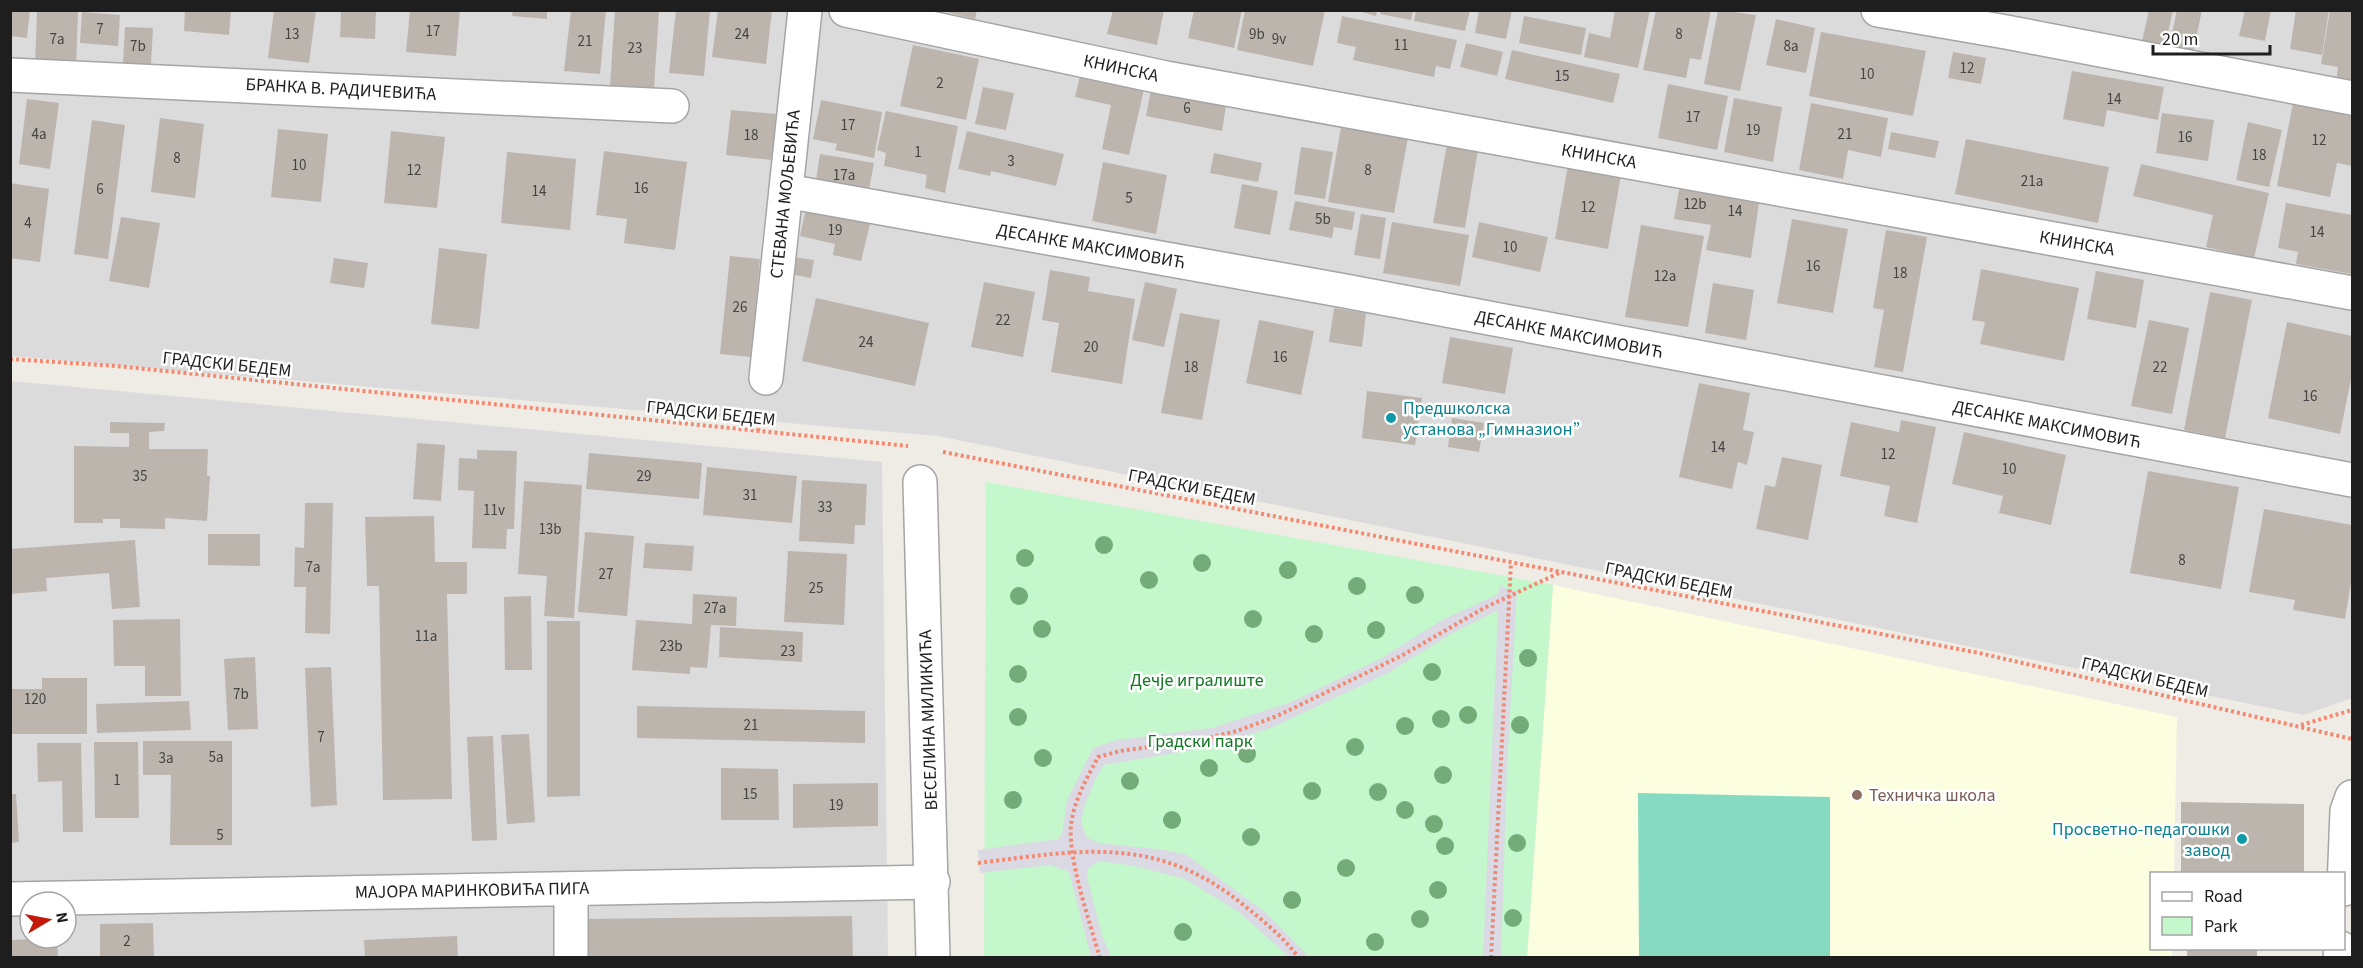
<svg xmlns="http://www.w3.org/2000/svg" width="2363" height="968" font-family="'Source Sans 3',sans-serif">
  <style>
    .residential { fill: #dcdbdb; fill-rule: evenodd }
    .education { fill: #fbfedf }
    .park { fill: #c4f7cc }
    .pitch { fill: #86dac1 }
    .plaza { fill: #dad9e4 }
    .building { fill: #bbb5ae }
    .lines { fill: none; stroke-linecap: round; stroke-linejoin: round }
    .minor-casing { stroke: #a5a5a5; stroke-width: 36 }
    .path { stroke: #f38971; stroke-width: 4; stroke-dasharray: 3 3; stroke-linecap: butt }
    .minor { stroke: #fff; stroke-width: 33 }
    .tree { fill: #74ac79 }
    .culture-dot { fill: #0f9aa8; stroke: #fff; stroke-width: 2 }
    .education-dot { fill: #8d6e63; stroke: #fff; stroke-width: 2 }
    .labels { text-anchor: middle; stroke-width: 5; stroke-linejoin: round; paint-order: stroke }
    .number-label { font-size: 15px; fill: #454442 }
    .street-label { font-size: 18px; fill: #1e1e1e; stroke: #fff }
    .culture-label { font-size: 18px; fill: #0d838f; stroke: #fff; text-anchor: start }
    .park-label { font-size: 18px; fill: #107821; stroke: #fff }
    .education-label { font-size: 18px; fill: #785e54; stroke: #fff; text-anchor: start }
  </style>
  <rect width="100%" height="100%" fill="#efece5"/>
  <g class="residential">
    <path d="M10,11H2352V698L2304,715L938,436L11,356Z"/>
    <path d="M10,381L882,462L888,957H11ZM30,902H66V938H30Z"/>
  </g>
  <path class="education" d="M1553,585L2177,717L2174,873L2152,874V948L2172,949V957L1527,958Z"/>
  <path class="park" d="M986,482L1553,585L1527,957L984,958Z"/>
  <path class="pitch" d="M1638,793L1830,797V957H1639Z"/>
  <path class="plaza" d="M1500,586L1517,592L1507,768L1501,957H1483L1498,610L1451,634L1388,673L1271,728L1204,748L1104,765L1095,780L1085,804L1081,821L1086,837L1099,843L1165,850L1187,855L1265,912L1309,957H1289L1239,912L1185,879L1135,866L1099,861L1088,869L1087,877L1102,935L1111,957H1091L1069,872L1050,865L980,873L978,850L1058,839L1062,833L1067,800L1093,748L1117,740L1212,728L1291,702L1380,659L1442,620L1498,594Z"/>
  <g class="building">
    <path d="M10,10H30L27,38L10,36Z"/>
    <path d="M185,10H231L229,35L184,31Z"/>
    <path d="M274,10H316L309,63L268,58Z"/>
    <path d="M341,10H376L375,39L340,37Z"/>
    <path d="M410,10H460L456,56L406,52Z"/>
    <path d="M513,10H547V19L512,16Z"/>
    <path d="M571,10H606L600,74L564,71Z"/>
    <path d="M615,10H659L654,89L610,86Z"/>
    <path d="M676,10H710L704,76L669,73Z"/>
    <path d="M718,10H772L766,64L712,57Z"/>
    <path d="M938,10H977L975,19Z"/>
    <path d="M1113,10H1164L1157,45L1107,34Z"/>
    <path d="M1194,10H1242L1234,48L1188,38Z"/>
    <path d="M1245,10H1325L1313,66L1237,50Z"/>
    <path d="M1355,10H1377L1376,16Z"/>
    <path d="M1381,10H1413L1411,20L1380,14Z"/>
    <path d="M1416,10H1470L1465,31L1414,21Z"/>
    <path d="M1479,10H1512L1506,39L1475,33Z"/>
    <path d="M1615,10H1650L1638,68L1584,57L1589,33L1610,38Z"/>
    <path d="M1656,10H1711L1701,60L1690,58L1686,78L1643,70Z"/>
    <path d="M1718,10L1756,15L1740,91L1704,84Z"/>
    <path d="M2149,10H2173L2164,51L2141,46Z"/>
    <path d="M2177,10H2202L2192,57L2168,52Z"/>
    <path d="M2245,10H2271L2265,41L2239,36Z"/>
    <path d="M2296,10H2329L2322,55L2290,49Z"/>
    <path d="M2330,10H2352V85L2336,82L2338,67L2321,64Z"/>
    <path d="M37,11L78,12L76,68L35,67Z"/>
    <path d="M82,12L120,15L118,46L80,43Z"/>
    <path d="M1342,16L1457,40L1450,69L1436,66L1434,77L1353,60L1356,47L1337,43Z"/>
    <path d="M1524,16L1586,28L1581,55L1519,43Z"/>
    <path d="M1776,19L1815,28L1806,73L1766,65Z"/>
    <path d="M125,27L153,28L151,65L123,64Z"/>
    <path d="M1821,32L1926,51L1913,116L1809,96Z"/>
    <path d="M1466,43L1503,52L1497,76L1460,67Z"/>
    <path d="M913,45L979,59L966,120L900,106Z"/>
    <path d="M1512,50L1620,74L1613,103L1505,79Z"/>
    <path d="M1953,52L1986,58L1981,84L1948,78Z"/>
    <path d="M1081,71L1145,85L1129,155L1102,149L1111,105L1075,97Z"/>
    <path d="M2072,71L2164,87L2158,120L2107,110L2104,127L2063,119Z"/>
    <path d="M1668,84L1728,96L1717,150L1658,138Z"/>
    <path d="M1152,85L1227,100L1222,131L1146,116Z"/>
    <path d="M983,87L1014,93L1006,130L975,124Z"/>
    <path d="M1734,98L1782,107L1773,162L1724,152Z"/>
    <path d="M27,99L59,103L50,169L19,164Z"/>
    <path d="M821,100L882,112L874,158L835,150L837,144L813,139Z"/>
    <path d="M1811,103L1888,118L1881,157L1848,150L1843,179L1799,170Z"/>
    <path d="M2293,103L2352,116V166L2337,163L2330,197L2277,186Z"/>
    <path d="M731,110L776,114L772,160L726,155Z"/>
    <path d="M886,111L958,126L945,193L925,188L927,175L884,166L886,153L877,150Z"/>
    <path d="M2162,113L2214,120L2208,161L2156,153Z"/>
    <path d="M160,118L204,124L195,198L151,192Z"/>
    <path d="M92,120L125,125L108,259L74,254Z"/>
    <path d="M2248,122L2282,130L2269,187L2236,180Z"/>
    <path d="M1341,127L1408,138L1394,213L1328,202Z"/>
    <path d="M278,129L328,134L321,202L271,197Z"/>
    <path d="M391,131L445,137L437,208L384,203Z"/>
    <path d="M967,131L1064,154L1056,186L991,171L990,176L958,169Z"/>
    <path d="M1891,132L1939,141L1935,158L1888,149Z"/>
    <path d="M1966,139L2109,167L2098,223L1955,194Z"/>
    <path d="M1447,144L1478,150L1465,228L1433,223Z"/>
    <path d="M1301,147L1333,152L1325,199L1294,194Z"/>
    <path d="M604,151L687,162L675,250L624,243L627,219L596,215Z"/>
    <path d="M507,152L576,159L570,230L501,223Z"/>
    <path d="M1214,153L1262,163L1258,182L1210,173Z"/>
    <path d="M820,154L874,163L868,195L815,186Z"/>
    <path d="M1103,162L1167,175L1156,234L1092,221Z"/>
    <path d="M2141,164L2269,193L2254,258L2206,247L2213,215L2133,196Z"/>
    <path d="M1568,165L1621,175L1608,249L1555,239Z"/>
    <path d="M10,183L49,189L40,262L10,258Z"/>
    <path d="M1242,184L1278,191L1270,235L1234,228Z"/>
    <path d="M1680,184L1760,196L1751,258L1706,250L1711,225L1674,219Z"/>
    <path d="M1295,201L1355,212L1352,230L1334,227L1332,238L1289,230Z"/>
    <path d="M2286,203L2352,215V274L2296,264L2298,252L2278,248Z"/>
    <path d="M806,208L870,224L861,261L833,255L835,244L800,236Z"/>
    <path d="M1361,214L1386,218L1380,259L1354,255Z"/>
    <path d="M121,217L160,223L149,288L109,281Z"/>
    <path d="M1792,219L1848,229L1833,313L1777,303Z"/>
    <path d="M1392,222L1469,235L1460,286L1383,273Z"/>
    <path d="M1479,222L1548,237L1540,272L1472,257Z"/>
    <path d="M1641,225L1704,236L1688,327L1625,317Z"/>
    <path d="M1886,230L1927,237L1903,372L1874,367L1884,310L1873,308Z"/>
    <path d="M439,248L487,254L479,329L431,324Z"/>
    <path d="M730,256L760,259L751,357L720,354Z"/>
    <path d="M793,257L814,260L811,278L790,274Z"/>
    <path d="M334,258L368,263L364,288L330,283Z"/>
    <path d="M1981,269L2079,288L2064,361L1980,344L1985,322L1972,320Z"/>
    <path d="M1050,270L1090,277L1088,291L1135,299L1122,384L1051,372L1059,323L1042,320Z"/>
    <path d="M2096,271L2144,280L2136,328L2087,319Z"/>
    <path d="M984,282L1035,292L1023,357L971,347Z"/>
    <path d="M1145,282L1177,289L1164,347L1132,340Z"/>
    <path d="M1713,283L1754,290L1746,340L1705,333Z"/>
    <path d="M2210,292L2252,300L2225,438L2184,430Z"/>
    <path d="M816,298L929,323L915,386L802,361Z"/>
    <path d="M1334,308L1366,313L1362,347L1329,342Z"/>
    <path d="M1180,313L1220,320L1202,420L1161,413Z"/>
    <path d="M1259,320L1314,331L1301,395L1246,383Z"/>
    <path d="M2149,320L2189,328L2172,414L2131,406Z"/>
    <path d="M2287,322L2352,336V374L2340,434L2268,418Z"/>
    <path d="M1450,337L1513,348L1505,394L1442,383Z"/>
    <path d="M1699,383L1750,393L1743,430L1754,432L1747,465L1738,462L1732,489L1679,477Z"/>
    <path d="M1367,391L1422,398L1415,445L1362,438Z"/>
    <path d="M1452,418L1484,423L1479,452L1448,447Z"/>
    <path d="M1901,420L1936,427L1917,523L1884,516L1890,486L1840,476L1851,422L1899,432Z"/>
    <path d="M110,422L165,423L164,431L149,432V449H208L207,476H210L207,521L165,518V529L120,528V519H103V523H74V446L129,447V433H110Z"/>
    <path d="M1964,432L2066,455L2051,525L1999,513L2003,496L1952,484Z"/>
    <path d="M417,443L445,445L441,501L413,499Z"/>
    <path d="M477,450L517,451L514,529H507L506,549L472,548L474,491L458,490L459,458L477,459Z"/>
    <path d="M589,453L702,463L699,499L586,489Z"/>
    <path d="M1782,457L1822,465L1808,540L1756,529L1765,485L1775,487Z"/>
    <path d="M707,467L797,476L792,523L703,515Z"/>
    <path d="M2148,471L2239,487L2221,589L2130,573Z"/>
    <path d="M802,480L867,484L865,525H855L854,544L799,541Z"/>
    <path d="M524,481L582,485L574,618L544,616L547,576L518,574Z"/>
    <path d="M305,503H333L330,634L305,633L306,587H294L295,547L304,548Z"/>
    <path d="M2264,509L2352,525V576L2345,619L2293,610L2295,600L2249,592Z"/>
    <path d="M434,516L435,562H467V594H447L452,799L383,800L379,586H367L365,517Z"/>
    <path d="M585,532L634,536L627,616L578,612Z"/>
    <path d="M208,534H260V566L208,565Z"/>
    <path d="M135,540L140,607L112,609L109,573L46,578L47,591L10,594V549Z"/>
    <path d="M645,543L694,546L692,571L643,568Z"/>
    <path d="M788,551L847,554L844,625L784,622Z"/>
    <path d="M693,594L737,597L736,626L711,625L707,668L690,667V674L632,670L636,620L692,624Z"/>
    <path d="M531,596L532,670H505L504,597Z"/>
    <path d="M180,619L181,696H145V666H114L113,620Z"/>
    <path d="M547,621H580V796L547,797Z"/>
    <path d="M720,627L803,632L802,662L719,657Z"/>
    <path d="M255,657L258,729L228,730L224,659Z"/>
    <path d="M331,667L337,805L311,807L305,668Z"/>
    <path d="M42,678H87V734H10V689H42Z"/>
    <path d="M189,701L191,730L97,733L96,704Z"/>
    <path d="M637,706L865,711V743L637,738Z"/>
    <path d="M529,734L535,822L507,824L501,735Z"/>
    <path d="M493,736L497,840L472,841L467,737Z"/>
    <path d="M143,741H232V845H170L171,775H143Z"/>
    <path d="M94,742H138L139,818H95Z"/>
    <path d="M37,743H81L83,832H63L62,781L38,782Z"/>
    <path d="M721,768L778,769L779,820H721Z"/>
    <path d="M878,783V826L793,828V784Z"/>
    <path d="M10,794H16L19,842L10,843Z"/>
    <path d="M2181,802L2304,804V874H2181Z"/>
    <path d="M852,916L853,958H579V919Z"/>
    <path d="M153,923L154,958H100V924Z"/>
    <path d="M457,936L458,958H365L364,940Z"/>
    <path d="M57,938L58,958H10V940Z"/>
    <rect x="2187" y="948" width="70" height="10"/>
  </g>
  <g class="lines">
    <g class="minor-casing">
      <g id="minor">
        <path d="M846,10L1166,78L2352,293"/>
        <path d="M1878,10L2006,32L2352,98"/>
        <path d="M10,75L672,106"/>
        <path d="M786,191L1345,291L2352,480"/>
        <path d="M766,378L805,10"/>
        <path d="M920,482L933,958"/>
        <path d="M571,889V958"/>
        <path d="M2344,889L2347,811L2352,797"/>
        <path d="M10,899L933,882"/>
        <path d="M2340,958L2341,948"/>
      </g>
    </g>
    <g class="path">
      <path d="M10,359L116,366L908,446"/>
      <path d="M758,431L761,414"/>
      <path d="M943,452L1979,653L2352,739"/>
      <path d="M2301,725L2352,710"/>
      <path d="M978,863C1083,850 1158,834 1246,907C1265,922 1284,938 1299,958"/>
      <path d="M1100,958C1090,923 1068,860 1071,826C1073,802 1087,778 1098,757L1120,751L1199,740L1237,731L1277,716L1401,656L1484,608L1559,573"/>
      <path d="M1491,958L1511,563"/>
    </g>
    <use href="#minor" class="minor"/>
  </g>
  <g class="tree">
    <circle cx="1104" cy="545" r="9"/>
    <circle cx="1025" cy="558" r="9"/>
    <circle cx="1202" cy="563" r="9"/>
    <circle cx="1288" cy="570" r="9"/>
    <circle cx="1149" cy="580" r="9"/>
    <circle cx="1357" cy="586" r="9"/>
    <circle cx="1415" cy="595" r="9"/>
    <circle cx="1019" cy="596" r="9"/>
    <circle cx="1253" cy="619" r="9"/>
    <circle cx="1042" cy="629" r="9"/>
    <circle cx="1376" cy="630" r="9"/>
    <circle cx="1314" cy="634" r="9"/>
    <circle cx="1528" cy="658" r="9"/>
    <circle cx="1432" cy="672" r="9"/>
    <circle cx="1018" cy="674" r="9"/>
    <circle cx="1468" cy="715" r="9"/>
    <circle cx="1018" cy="717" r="9"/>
    <circle cx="1441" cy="719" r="9"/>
    <circle cx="1520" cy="725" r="9"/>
    <circle cx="1405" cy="726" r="9"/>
    <circle cx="1355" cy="747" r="9"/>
    <circle cx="1247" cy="754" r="9"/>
    <circle cx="1043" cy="758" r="9"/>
    <circle cx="1209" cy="768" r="9"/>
    <circle cx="1443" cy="775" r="9"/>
    <circle cx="1130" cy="781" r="9"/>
    <circle cx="1312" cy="791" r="9"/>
    <circle cx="1378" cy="792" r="9"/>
    <circle cx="1013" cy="800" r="9"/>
    <circle cx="1405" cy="810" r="9"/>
    <circle cx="1172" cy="820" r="9"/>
    <circle cx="1434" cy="824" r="9"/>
    <circle cx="1251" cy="837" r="9"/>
    <circle cx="1517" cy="843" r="9"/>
    <circle cx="1445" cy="846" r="9"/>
    <circle cx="1346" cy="868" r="9"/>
    <circle cx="1438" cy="890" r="9"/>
    <circle cx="1292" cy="900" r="9"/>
    <circle cx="1513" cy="918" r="9"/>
    <circle cx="1420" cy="919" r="9"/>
    <circle cx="1183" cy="932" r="9"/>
    <circle cx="1375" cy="942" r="9"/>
  </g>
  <g class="culture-dot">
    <circle cx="1391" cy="418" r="6"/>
    <circle cx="2242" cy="839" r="6"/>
  </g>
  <circle class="education-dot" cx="1857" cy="795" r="6"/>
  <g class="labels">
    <g class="number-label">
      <text x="100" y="34">7</text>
      <text x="433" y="36">17</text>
      <text x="292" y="39">13</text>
      <text x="742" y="39">24</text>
      <text x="1257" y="39">9b</text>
      <text x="1679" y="39">8</text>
      <text x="57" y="44">7a</text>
      <text x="1279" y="44">9v</text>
      <text x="585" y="46">21</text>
      <text x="1401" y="50">11</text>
      <text x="138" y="51">7b</text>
      <text x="1791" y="51">8a</text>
      <text x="635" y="53">23</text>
      <text x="1967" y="73">12</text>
      <text x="1867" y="79">10</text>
      <text x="1562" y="81">15</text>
      <text x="940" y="88">2</text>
      <text x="2114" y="104">14</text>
      <text x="1187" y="113">6</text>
      <text x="1693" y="122">17</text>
      <text x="848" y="130">17</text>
      <text x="1753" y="135">19</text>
      <text x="39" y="139">4a</text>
      <text x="1845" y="139">21</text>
      <text x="751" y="140">18</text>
      <text x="2185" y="142">16</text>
      <text x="2319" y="145">12</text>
      <text x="918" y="157">1</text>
      <text x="2259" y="160">18</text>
      <text x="177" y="163">8</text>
      <text x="1011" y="166">3</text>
      <text x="299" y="170">10</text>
      <text x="414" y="175">12</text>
      <text x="1368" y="175">8</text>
      <text x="844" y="180">17a</text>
      <text x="2032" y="186">21a</text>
      <text x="641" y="193">16</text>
      <text x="100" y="194">6</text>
      <text x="539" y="196">14</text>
      <text x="1129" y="203">5</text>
      <text x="1695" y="209">12b</text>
      <text x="1588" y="212">12</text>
      <text x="1735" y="216">14</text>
      <text x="1323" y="224">5b</text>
      <text x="28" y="228">4</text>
      <text x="835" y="235">19</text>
      <text x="2317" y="237">14</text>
      <text x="1510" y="252">10</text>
      <text x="1813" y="271">16</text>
      <text x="1900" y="278">18</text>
      <text x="1665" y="281">12a</text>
      <text x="740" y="312">26</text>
      <text x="1003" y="325">22</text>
      <text x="866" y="347">24</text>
      <text x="1091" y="352">20</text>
      <text x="1280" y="362">16</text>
      <text x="1191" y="372">18</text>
      <text x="2160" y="372">22</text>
      <text x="2310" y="401">16</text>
      <text x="1718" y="452">14</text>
      <text x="1888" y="459">12</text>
      <text x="2009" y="474">10</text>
      <text x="140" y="481">35</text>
      <text x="644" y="481">29</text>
      <text x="750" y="500">31</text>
      <text x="825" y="512">33</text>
      <text x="494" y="515">11v</text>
      <text x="550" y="534">13b</text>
      <text x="2182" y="565">8</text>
      <text x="313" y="572">7a</text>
      <text x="606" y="579">27</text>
      <text x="816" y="593">25</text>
      <text x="715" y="613">27a</text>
      <text x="426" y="641">11a</text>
      <text x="671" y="651">23b</text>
      <text x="788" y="656">23</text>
      <text x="241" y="699">7b</text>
      <text x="35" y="704">120</text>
      <text x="751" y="730">21</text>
      <text x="321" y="742">7</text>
      <text x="216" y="762">5a</text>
      <text x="166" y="763">3a</text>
      <text x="117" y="785">1</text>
      <text x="750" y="799">15</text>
      <text x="836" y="810">19</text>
      <text x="220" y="840">5</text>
      <text x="127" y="946">2</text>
    </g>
    <g class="street-label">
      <text transform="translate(1121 68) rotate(12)" y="6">КНИНСКА</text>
      <text transform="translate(341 89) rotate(3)" y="6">БРАНКА В. РАДИЧЕВИЋА</text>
      <text transform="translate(1599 156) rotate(10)" y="6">КНИНСКА</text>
      <text transform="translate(785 194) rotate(-84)" y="6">СТЕВАНА МОЉЕВИЋА</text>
      <text transform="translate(2077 243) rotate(10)" y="6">КНИНСКА</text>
      <text transform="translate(1091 246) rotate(10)" y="6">ДЕСАНКЕ МАКСИМОВИЋ</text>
      <text transform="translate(1569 334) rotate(11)" y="6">ДЕСАНКЕ МАКСИМОВИЋ</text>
      <text transform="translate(227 364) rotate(6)" y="6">ГРАДСКИ БЕДЕМ</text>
      <text transform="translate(711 413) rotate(6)" y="6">ГРАДСКИ БЕДЕМ</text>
      <text transform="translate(2047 424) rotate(11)" y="6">ДЕСАНКЕ МАКСИМОВИЋ</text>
      <text transform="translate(1192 487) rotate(11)" y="6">ГРАДСКИ БЕДЕМ</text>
      <text transform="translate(1669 580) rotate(11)" y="6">ГРАДСКИ БЕДЕМ</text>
      <text transform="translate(2145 677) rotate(13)" y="6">ГРАДСКИ БЕДЕМ</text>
      <text transform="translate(928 720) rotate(-92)" y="6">ВЕСЕЛИНА МИЛИКИЋА</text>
      <text transform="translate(472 890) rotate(-1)" y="6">МАЈОРА МАРИНКОВИЋА ПИГА</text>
    </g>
    <g class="culture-label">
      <text x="1403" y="414">Предшколска<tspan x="1403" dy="21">установа „Гимназион”</tspan></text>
      <text x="2230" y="835" text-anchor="end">Просветно-педагошки<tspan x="2230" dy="21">завод</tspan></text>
    </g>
    <g class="park-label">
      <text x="1197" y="686">Дечје игралиште</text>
      <text x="1200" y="747">Градски парк</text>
    </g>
    <g class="education-label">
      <text x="1869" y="801">Техничка школа</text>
    </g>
  </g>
  <rect width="2363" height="968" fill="none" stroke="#1e1e1e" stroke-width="24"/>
  <rect x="2150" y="872" width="195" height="78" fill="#ffffff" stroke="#a5a5a5" stroke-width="1.5"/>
  <rect x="2162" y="892" width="30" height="9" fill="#ffffff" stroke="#a5a5a5" stroke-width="1.5"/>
  <text x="2204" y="902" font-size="18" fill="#1e1e1e">Road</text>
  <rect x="2162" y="917" width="30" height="18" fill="#c4f7cc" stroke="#a5a5a5" stroke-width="1.5"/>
  <text x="2204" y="932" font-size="18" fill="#1e1e1e">Park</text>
  <g transform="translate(48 920) rotate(80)"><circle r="28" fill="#ffffff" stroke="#a5a5a5" stroke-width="1.5"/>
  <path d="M0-4.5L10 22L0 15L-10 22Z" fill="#c41809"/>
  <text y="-9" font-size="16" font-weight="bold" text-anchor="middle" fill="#1e1e1e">N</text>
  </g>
  <path d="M2153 45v9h117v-9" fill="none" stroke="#1e1e1e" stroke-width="3"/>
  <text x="2162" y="45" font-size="18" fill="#1e1e1e" stroke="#ffffff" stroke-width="4.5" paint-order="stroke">20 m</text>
</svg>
